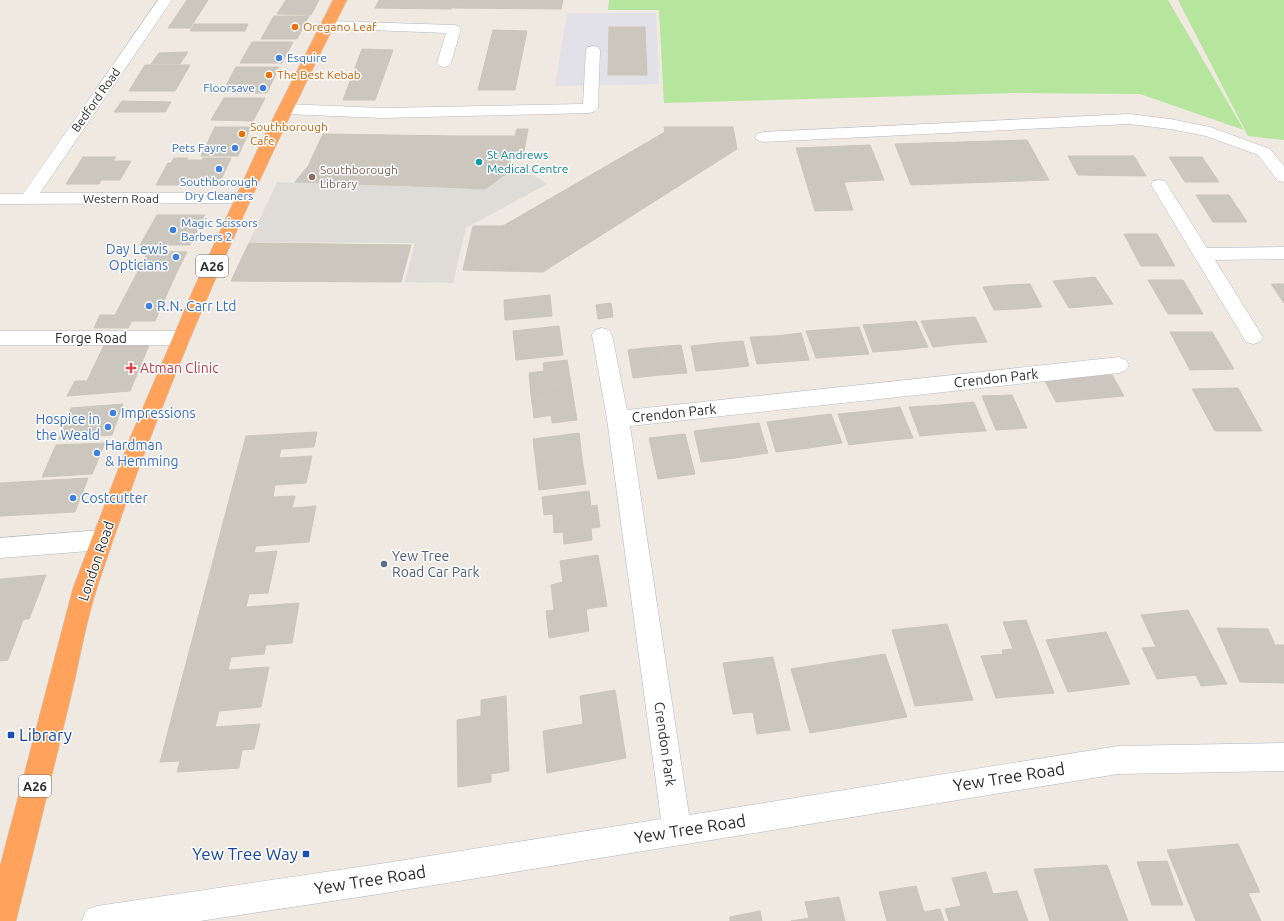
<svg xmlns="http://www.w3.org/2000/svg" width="1284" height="921" font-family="Ubuntu,sans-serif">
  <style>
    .industrial { fill: #e3e1e8 }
    .green { fill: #b6e59e }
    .plaza { fill: #dfdcd8 }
    .building { fill: #cbc7bf; stroke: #cbc5ba }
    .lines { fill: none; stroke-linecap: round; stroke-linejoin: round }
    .minor-casing { stroke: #b4b7c1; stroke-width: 1 }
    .highway-casing { stroke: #c9c9c9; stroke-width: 1 }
    .minor { fill: #fff; fill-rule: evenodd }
    .highway { fill: #ffa35c; fill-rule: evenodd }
    .food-dot { fill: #e8710a; stroke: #fff; stroke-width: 1.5 }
    .shop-dot { fill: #3f7fe0; stroke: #fff; stroke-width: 1.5 }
    .culture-dot { fill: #0f9aa8; stroke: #fff; stroke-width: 1.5 }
    .education-dot { fill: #8d6e63; stroke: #fff; stroke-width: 1.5 }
    .health-dot { fill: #e0444e; stroke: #fff; stroke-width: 1.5 }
    .service-dot { fill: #5c6f8a; stroke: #fff; stroke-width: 1.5 }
    .transit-dot { fill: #1a4fb4; stroke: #fff; stroke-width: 1.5 }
    .labels { text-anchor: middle; stroke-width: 3; stroke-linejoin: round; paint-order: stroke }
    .far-food-label { font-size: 12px; fill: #c56008; stroke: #fff; text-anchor: start }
    .far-shop-label { font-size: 12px; fill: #366cbe; stroke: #fff; text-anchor: start }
    .far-street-label { font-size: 12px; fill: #2e2e2e; stroke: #fff }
    .far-culture-label { font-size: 12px; fill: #0d838f; stroke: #fff; text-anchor: start }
    .far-education-label { font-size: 12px; fill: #785e54; stroke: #fff; text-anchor: start }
    .shield { fill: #fff; stroke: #6d6d6d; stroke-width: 1 }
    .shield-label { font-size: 13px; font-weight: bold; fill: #2e2e2e }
    .shop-label { font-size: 14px; fill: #366cbe; stroke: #fff; text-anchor: start }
    .street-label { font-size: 14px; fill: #2e2e2e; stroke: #fff }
    .health-label { font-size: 14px; fill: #be3a42; stroke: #fff; text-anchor: start }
    .service-label { font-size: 14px; fill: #4e5e75; stroke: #fff; text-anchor: start }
    .near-transit-label { font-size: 17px; fill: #164399; stroke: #fff; text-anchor: start }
    .near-street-label { font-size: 17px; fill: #2e2e2e; stroke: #fff }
  </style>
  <rect width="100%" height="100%" fill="#efe9e1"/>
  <path class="industrial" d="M567,13H656L659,84L555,86Z"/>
  <g class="green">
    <path d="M609,0H1168L1244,130L1140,94L1016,93L664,103L659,10H608Z"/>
    <path d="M1178,0H1284V140L1248,136Z"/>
  </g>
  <path class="plaza" d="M507,173L533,175L547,184L466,228L453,283L405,282L415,243L249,242L277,182L485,189Z"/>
  <g class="building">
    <path d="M187,0H208L190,28H168Z"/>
    <path d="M286,0H319L311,15L277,14Z"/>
    <path d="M379,0H454L451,9L375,8Z"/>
    <path d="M454,0H563L561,9L451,8Z"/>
    <path d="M274,16H309L297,39H261Z"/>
    <path d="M194,24H248L245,31H190Z"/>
    <path d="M609,27H645L647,75H608Z"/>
    <path d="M493,30L527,31L515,90H478Z"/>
    <path d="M252,42H293L282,63H240Z"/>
    <path d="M362,49L393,50L375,100H343Z"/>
    <path d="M188,52L180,64H151L159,53Z"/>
    <path d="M145,65H190L175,91H129Z"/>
    <path d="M236,67H279L267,93H222Z"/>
    <path d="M224,98H265L253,121L211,120Z"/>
    <path d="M122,101L171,102L165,112H114Z"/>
    <path d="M215,127H251L238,156H201Z"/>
    <path d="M664,127H733L737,149L543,272L463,270L473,226H503L665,132Z"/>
    <path d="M517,129H528L524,151H513L507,173L485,189L441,187L457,136H515Z"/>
    <path d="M323,134L457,136L441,187L295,182L308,166Z"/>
    <path d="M1027,140L1049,180L911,185L895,144Z"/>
    <path d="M870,145L884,180L844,182L853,210L815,211L796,148Z"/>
    <path d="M1068,156H1134L1146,176L1078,175Z"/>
    <path d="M83,157H116L113,161H131L120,180H101L99,184H66Z"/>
    <path d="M1169,157H1202L1219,182H1185Z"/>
    <path d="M174,158H188L186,160H202L203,158H231L220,182L190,183L189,185H156L168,163H171Z"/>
    <path d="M1196,195H1229L1247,222H1213Z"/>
    <path d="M157,215H205L190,245H140Z"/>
    <path d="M1124,234H1157L1175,266H1141Z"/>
    <path d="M249,243L411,245L401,282L231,281Z"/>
    <path d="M148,251L187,252L175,276L135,277Z"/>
    <path d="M175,276L155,321H132L128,328H94L100,315H115L135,277Z"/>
    <path d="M1095,277L1113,304L1091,306L1074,279Z"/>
    <path d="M1074,279L1091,306L1069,308L1053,281Z"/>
    <path d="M1148,280H1183L1203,314H1168Z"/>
    <path d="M1030,284L1042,307L1018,309L1006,285Z"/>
    <path d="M1271,284H1284V303Z"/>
    <path d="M1006,285L1018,309L994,310L983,287Z"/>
    <path d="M550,295L552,316L505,320L504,300Z"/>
    <path d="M611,303L613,317L598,319L596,305Z"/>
    <path d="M975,317L987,342L960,344L948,319Z"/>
    <path d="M948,319L960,344L933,347L921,321Z"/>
    <path d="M916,321L928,347L900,350L889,323Z"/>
    <path d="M889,323L900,350L873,352L863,325Z"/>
    <path d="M559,326L563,355L516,360L513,331Z"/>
    <path d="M859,327L869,354L842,356L833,329Z"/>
    <path d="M833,329L842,356L816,358L806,331Z"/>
    <path d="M1170,332H1212L1234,369L1190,370Z"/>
    <path d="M801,333L809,360L783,362L776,336Z"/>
    <path d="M776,336L783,362L757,364L750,337Z"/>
    <path d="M743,341L749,366L722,369L717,343Z"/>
    <path d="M717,343L722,369L696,371L691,346Z"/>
    <path d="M104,345H149L130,391L67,396L75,381H87Z"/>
    <path d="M681,345L687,373L660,375L655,347Z"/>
    <path d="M655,347L660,375L633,378L628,350Z"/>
    <path d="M567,360L572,389L531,395L529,373L544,371L543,363Z"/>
    <path d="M1112,375L1124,396L1090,399L1078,378Z"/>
    <path d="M1078,378L1090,399L1056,402L1045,381Z"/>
    <path d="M1238,388L1262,431H1215L1192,389Z"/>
    <path d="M572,389L577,420L552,423L551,415L534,418L531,395Z"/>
    <path d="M1012,395L1027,428L996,430L982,396Z"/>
    <path d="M974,402L986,431L953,433L941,405Z"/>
    <path d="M123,404L112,435L59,439L71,408Z"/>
    <path d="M941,405L953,433L920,436L909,407Z"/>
    <path d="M900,407L913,438L881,441L869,411Z"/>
    <path d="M869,411L881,441L849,445L838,414Z"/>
    <path d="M831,414L842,443L809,448L799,418Z"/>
    <path d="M799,418L809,448L776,452L767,422Z"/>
    <path d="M759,423L768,453L735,458L726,427Z"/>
    <path d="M726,427L735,458L701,462L694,431Z"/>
    <path d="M317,432L314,447L281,449L279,458L312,456L306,483L275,485L273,497L295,496L292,508L316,506L309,542L256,546L254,553L277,551L268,593L249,594L246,607L299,603L292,643L266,645L264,654L231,657L228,670L269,667L261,707L219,711L215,727L260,724L254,749L242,750L239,768L177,772L180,761L160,762L246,436Z"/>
    <path d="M579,433L582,458L536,464L533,439Z"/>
    <path d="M685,434L695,474L658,479L649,438Z"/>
    <path d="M105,443L92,474L42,477L56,445Z"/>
    <path d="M582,458L586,484L539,490L536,464Z"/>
    <path d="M88,478L75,512L0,516V483Z"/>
    <path d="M589,491L591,506L597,505L600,527L591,528L592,540L564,544L563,532L554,533L553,514L544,515L542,497Z"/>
    <path d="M598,555L607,606L586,609L589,631L549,638L546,611L554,610L551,585L563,582L560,561Z"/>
    <path d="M46,575L29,619L0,621V579Z"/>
    <path d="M1188,610L1227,684L1201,686L1196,675L1157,679L1142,648L1156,647L1141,615Z"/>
    <path d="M23,620L8,660L0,661V621Z"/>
    <path d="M1026,620L1054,693L996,698L981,656L1003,654L1002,650L1013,649L1003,622Z"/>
    <path d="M947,624L973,700L915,706L892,630Z"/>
    <path d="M1217,628L1268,629L1275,645H1284V683L1240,682Z"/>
    <path d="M1106,632L1130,684L1068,692L1046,640Z"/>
    <path d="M885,654L907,717L810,733L791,669Z"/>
    <path d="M773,657L790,730L757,734L753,712L733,714L723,663Z"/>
    <path d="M615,690L626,758L547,773L543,731L583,724L580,696Z"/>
    <path d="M506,696L509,771L491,774V782L458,787L457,720L481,716V700Z"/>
    <path d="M1238,844L1260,892L1248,893L1261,921H1196L1167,850Z"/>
    <path d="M1167,861L1183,905H1152L1137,862Z"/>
    <path d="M1107,865L1128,921H1050L1034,869Z"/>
    <path d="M986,872L993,894L1017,891L1028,921H949L945,909L961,906L952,878Z"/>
    <path d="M916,886L924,912L940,909L944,921H887L879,892Z"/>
    <path d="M839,897L845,921H791L809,918L805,902Z"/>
    <path d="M760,911L762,921H730V917Z"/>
  </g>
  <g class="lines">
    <g class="minor-casing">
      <g id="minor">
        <path d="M158,0H172L40,193H243L249,194L251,198L249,202L243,203L0,204V194H23Z"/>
        <path d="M326,21L454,25L459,26L461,29L451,63L449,66L444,67L439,66L437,63L446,33L321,28L319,25L321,22Z"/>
        <path d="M593,46L598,47L600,50L598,108L595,111L590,113L382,118L286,114L281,112L278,109L281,106L286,104L382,108L583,104L586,50L588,47Z"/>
        <path d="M1129,114L1170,119L1210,127L1270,149L1284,166V182L1278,181L1258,155L1206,136L1170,129L1129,124L763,142L757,140L755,137L757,134L763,132Z"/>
        <path d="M1159,180L1165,181L1207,248L1284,247V259L1215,260L1263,337L1260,342L1253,344L1246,342L1151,185L1153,181Z"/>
        <path d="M602,328L609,330L612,335L627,410L1119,357L1126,360L1129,365L1126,370L1119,373L630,426L689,815L1118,746L1284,743V771L1118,774L379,894L200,921H82L86,910L97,906L379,864L661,819L607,419L592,335L595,330Z"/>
        <path d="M0,331H181L188,333L191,338L188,343L181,345H0Z"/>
        <path d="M102,530L110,533L114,540L110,547L102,550L0,558V538Z"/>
      </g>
    </g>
    <g class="highway-casing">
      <path id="highway" d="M333,0H347C252,189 164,384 98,585C86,621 80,659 71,696C53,771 35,846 16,921H0V866L73,588L130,438L193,290L260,144Z"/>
    </g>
    <use href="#minor" class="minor"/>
    <use href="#highway" class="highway"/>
  </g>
  <g class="food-dot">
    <circle cx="295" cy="27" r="4"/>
    <circle cx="269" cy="75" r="4"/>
    <circle cx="242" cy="134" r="4"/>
  </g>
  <g class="shop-dot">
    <circle cx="279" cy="58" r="4"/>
    <circle cx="263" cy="88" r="4"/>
    <circle cx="235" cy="148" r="4"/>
    <circle cx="219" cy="169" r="4"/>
    <circle cx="173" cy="230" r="4"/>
    <circle cx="176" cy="257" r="4"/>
    <circle cx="149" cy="306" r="4"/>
    <circle cx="113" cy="413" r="4"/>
    <circle cx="108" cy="427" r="4"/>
    <circle cx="97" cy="453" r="4"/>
    <circle cx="73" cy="498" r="4"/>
  </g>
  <circle class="culture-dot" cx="479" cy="162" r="4"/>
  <circle class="education-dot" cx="312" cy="177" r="4"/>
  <path class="health-dot" d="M129 362h4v4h4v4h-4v4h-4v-4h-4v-4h4z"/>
  <circle class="service-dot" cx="384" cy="564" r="4"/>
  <g class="transit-dot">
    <rect x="7" y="731" width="8" height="8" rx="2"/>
    <rect x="302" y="850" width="8" height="8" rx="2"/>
  </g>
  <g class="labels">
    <g class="far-food-label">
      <text x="303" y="31">Oregano Leaf</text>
      <text x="277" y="79">The Best Kebab</text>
      <text x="250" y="131">Southborough<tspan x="250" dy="14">Cafe</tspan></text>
    </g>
    <g class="far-shop-label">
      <text x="287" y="62">Esquire</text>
      <text x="255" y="92" text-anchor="end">Floorsave</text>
      <text x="227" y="152" text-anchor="end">Pets Fayre</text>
      <text x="219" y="186" text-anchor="middle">Southborough<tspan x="219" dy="14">Dry Cleaners</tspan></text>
      <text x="181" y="227">Magic Scissors<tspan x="181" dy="14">Barbers 2</tspan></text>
    </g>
    <g class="far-street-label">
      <text transform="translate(96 100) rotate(-55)" y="4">Bedford Road</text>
      <text x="121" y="203">Western Road</text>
    </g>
    <g class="far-culture-label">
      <text x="487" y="159">St Andrews<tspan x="487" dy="14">Medical Centre</tspan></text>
    </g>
    <g class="far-education-label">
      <text x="320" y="174">Southborough<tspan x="320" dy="14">Library</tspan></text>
    </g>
    <g class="shield">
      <rect x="196" y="255" width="32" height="22" rx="3"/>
      <rect x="19" y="775" width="32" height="22" rx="3"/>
    </g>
    <g class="shield-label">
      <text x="212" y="271">A26</text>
      <text x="35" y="791">A26</text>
    </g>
    <g class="shop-label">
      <text x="168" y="254" text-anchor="end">Day Lewis<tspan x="168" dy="16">Opticians</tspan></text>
      <text x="157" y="311">R.N. Carr Ltd</text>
      <text x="121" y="418">Impressions</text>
      <text x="100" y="424" text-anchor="end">Hospice in<tspan x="100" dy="16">the Weald</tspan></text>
      <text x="105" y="450">Hardman<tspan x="105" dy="16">&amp; Hemming</tspan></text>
      <text x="81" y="503">Costcutter</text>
    </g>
    <g class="street-label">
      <text x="91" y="343">Forge Road</text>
      <text transform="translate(996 378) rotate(-6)" y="5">Crendon Park</text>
      <text transform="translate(674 413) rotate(-6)" y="5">Crendon Park</text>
      <text transform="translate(96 561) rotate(-71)" y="5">London Road</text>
      <text transform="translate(665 744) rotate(82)" y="5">Crendon Park</text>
    </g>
    <g class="health-label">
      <text x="140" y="373">Atman Clinic</text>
    </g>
    <g class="service-label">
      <text x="392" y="561">Yew Tree<tspan x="392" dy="16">Road Car Park</tspan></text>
    </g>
    <g class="near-transit-label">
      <text x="19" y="741">Library</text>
      <text x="298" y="860" text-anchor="end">Yew Tree Way</text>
    </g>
    <g class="near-street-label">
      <text transform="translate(1009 777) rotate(-9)" y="6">Yew Tree Road</text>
      <text transform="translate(690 829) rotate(-9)" y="6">Yew Tree Road</text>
      <text transform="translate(370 880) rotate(-9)" y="6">Yew Tree Road</text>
    </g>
  </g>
</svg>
